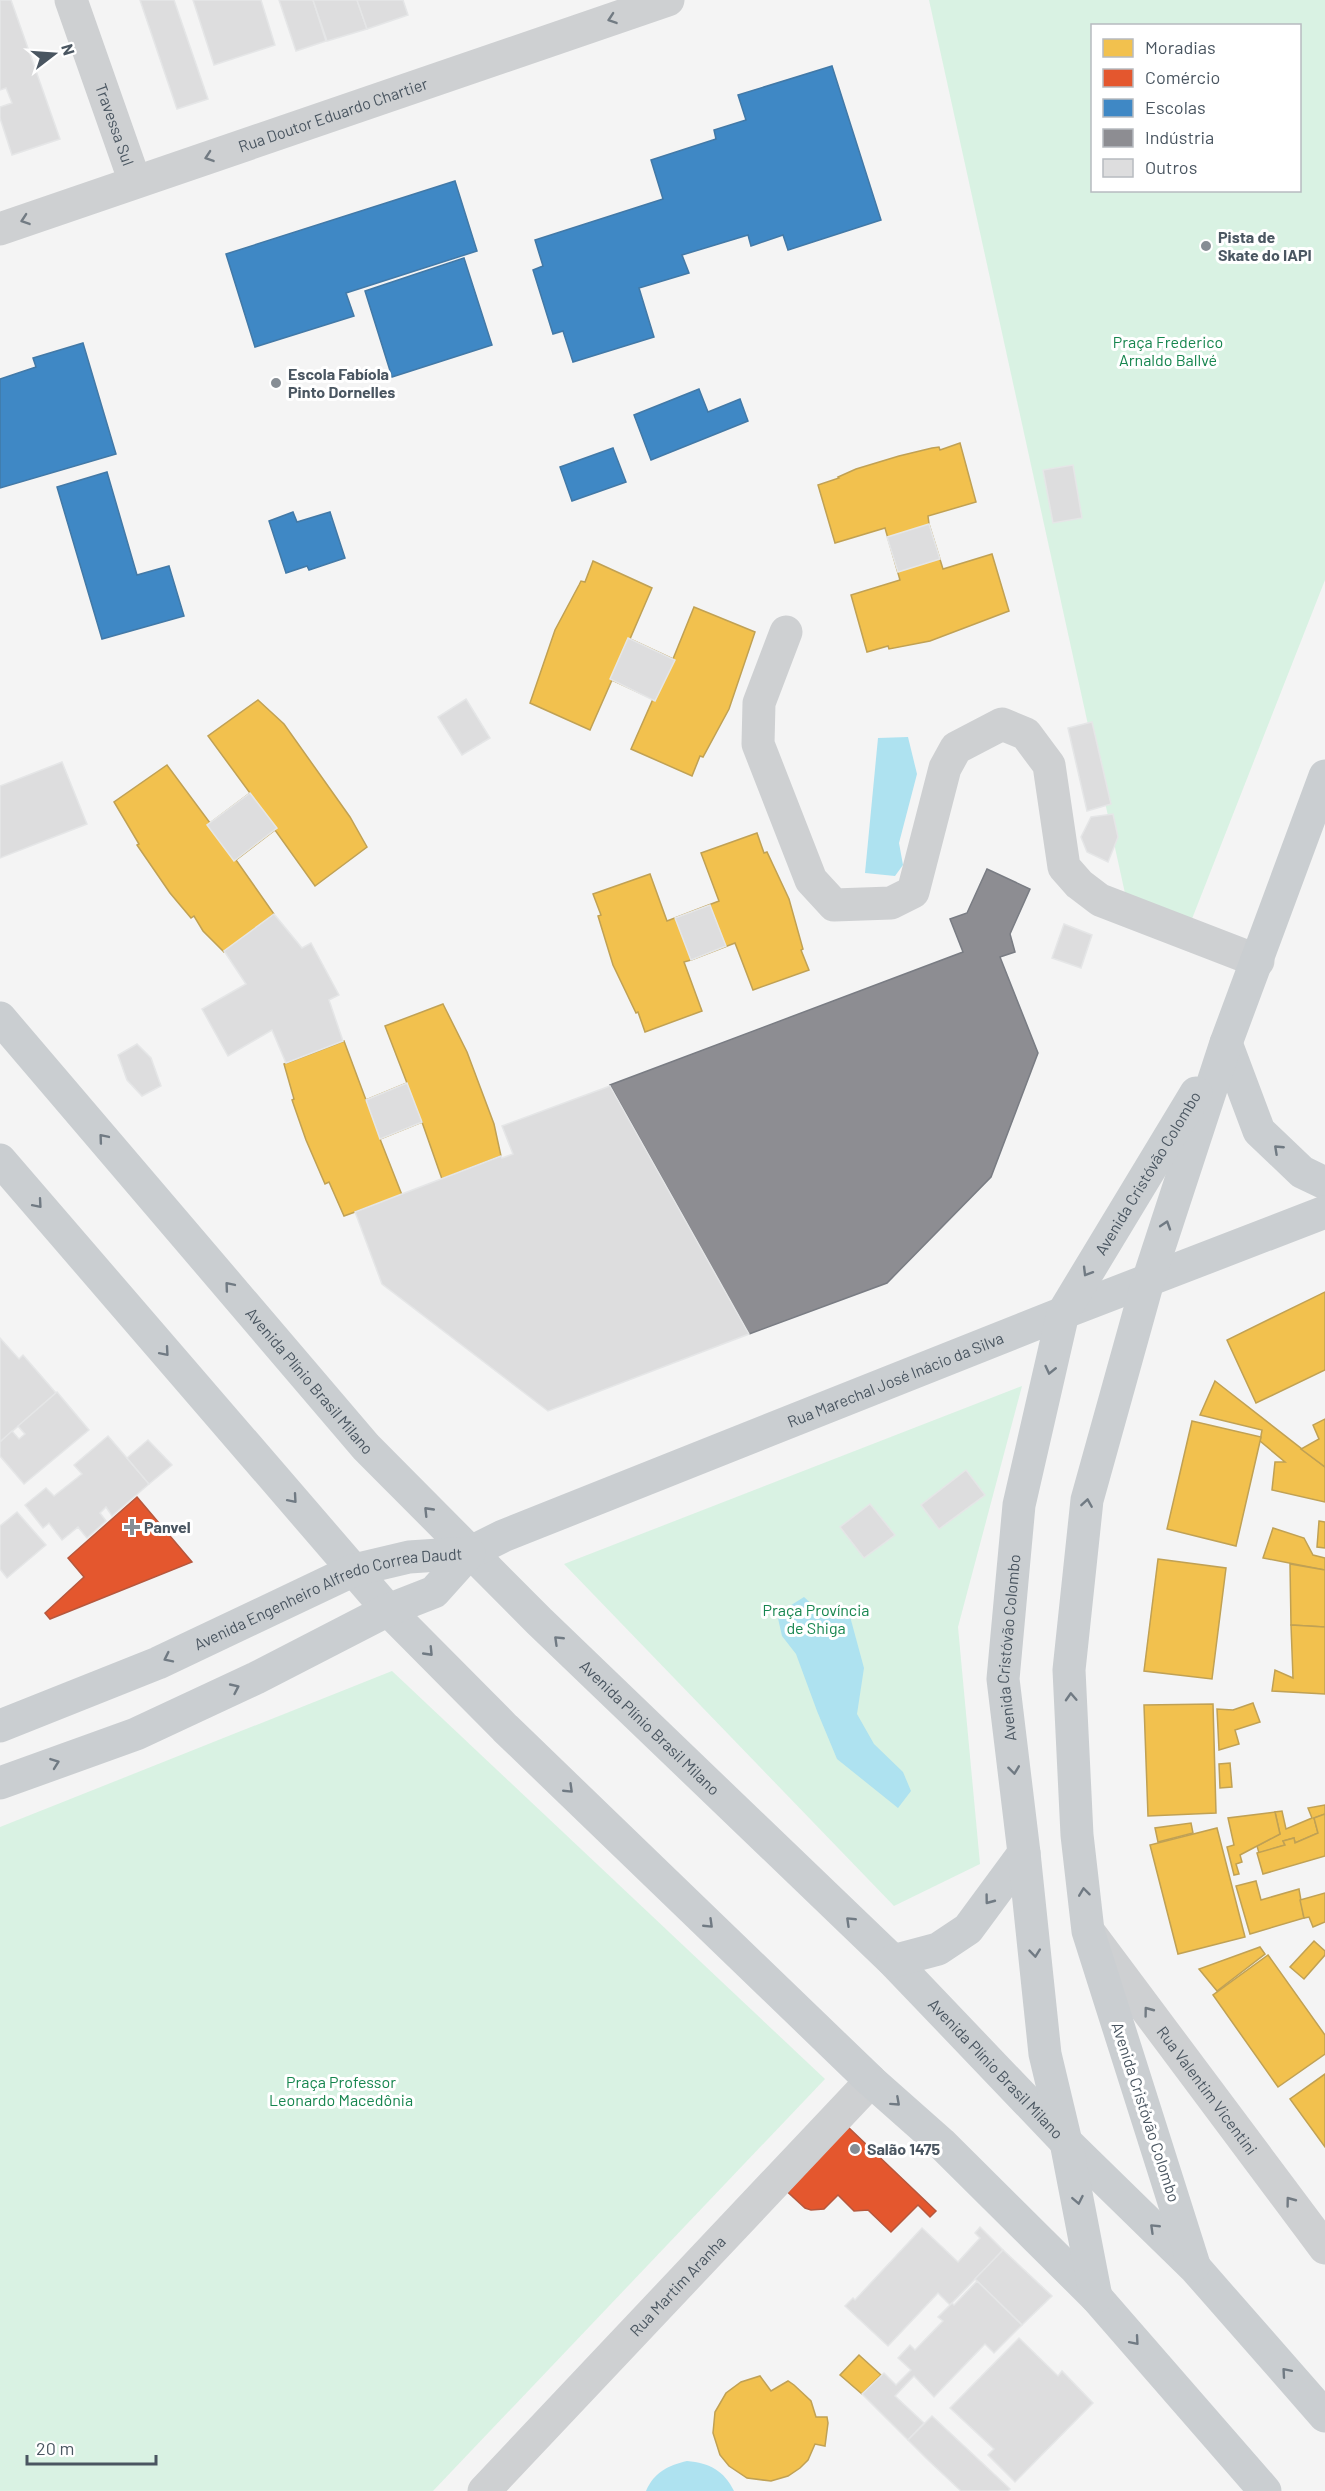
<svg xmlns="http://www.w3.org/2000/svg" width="1325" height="2491" font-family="Barlow,sans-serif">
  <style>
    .green { fill: #d9f2e3; fill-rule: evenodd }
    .water { fill: #aee2f0 }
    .homes { fill: #f2c14e; stroke: #c0a154; stroke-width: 1.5 }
    .shops { fill: #e4572e; stroke: #b6573d; stroke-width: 1.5 }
    .schools { fill: #3f88c5; stroke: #4279a7; stroke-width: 1.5 }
    .industry { fill: #8d8d92; stroke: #797c83; stroke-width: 1.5 }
    .building { fill: #ddddde; stroke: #e5e6e7; stroke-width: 1.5 }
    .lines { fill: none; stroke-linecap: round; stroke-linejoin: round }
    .minor { stroke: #ced0d2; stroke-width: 33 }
    .major { stroke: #caced1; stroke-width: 33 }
    .oneway { stroke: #727b83 }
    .oneway2 { stroke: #707a83 }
    .poi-dot { fill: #868d94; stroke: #fff; stroke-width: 2 }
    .labels { text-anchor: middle; stroke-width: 6; stroke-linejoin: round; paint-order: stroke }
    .street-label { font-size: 16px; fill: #4a5661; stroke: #fff }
    .poi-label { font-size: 16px; font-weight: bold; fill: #4a5661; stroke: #fff; text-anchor: start }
    .park-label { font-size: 16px; fill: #17864f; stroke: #fff }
  </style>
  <rect width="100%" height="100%" fill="#f4f4f4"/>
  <g class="green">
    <path d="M929,0H1325V580L1188,929L1128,907ZM1092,26H1300V190H1092Z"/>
    <path d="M1022,1386L958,1627L980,1864L894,1906L564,1564Z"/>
    <path d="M392,1671L825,2079L433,2491H0V1827Z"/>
  </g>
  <g class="water">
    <path d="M908,737L917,774L899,843L903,865L895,876L865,873L878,738Z"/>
    <path d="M804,1597L815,1607L848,1609L864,1668L857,1714L874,1744L903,1772L911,1791L898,1808L837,1759L817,1711L796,1654L782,1636L777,1614Z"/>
    <path d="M687,2461C710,2463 724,2471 734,2491H646C654,2472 669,2465 687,2461Z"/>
  </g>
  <g class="homes">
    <path d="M960,443L976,502L928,516L929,524L943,569L992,554L1009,611L930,641L889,649L888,646L867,652L851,595L900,580L885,528L835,543L818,485L839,478L838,477L856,469L899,456L932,448L939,447L940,450Z"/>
    <path d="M593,561L652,588L630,639L673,659L694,607L755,632L729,709L703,757L700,756L692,776L631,749L653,699L612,680L590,730L530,703L555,630L579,585L581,581L585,582Z"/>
    <path d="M258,700L284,724L350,817L367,847L315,886L275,830L236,860L274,914L224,952L203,931L194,916L191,918L170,893L137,845L139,844L114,802L167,765L210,823L250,793L208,736Z"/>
    <path d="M757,833L764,853L767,852L789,899L803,949L801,950L809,970L753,990L735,943L691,960L684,962L702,1011L645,1032L638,1012L636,1013L613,965L598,916L601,915L593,894L650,874L667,921L719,901L701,853Z"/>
    <path d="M443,1004L467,1052L494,1124L501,1156L442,1179L422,1122L380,1139L402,1195L344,1216L329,1182L325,1184L306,1140L292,1100L294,1099L284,1064L344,1041L366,1100L407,1083L385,1026Z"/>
    <path d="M1325,1292V1370L1256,1403L1227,1340Z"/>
    <path d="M1215,1381L1325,1467V1502L1272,1490L1275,1462H1285L1260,1441L1262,1430L1200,1415Z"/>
    <path d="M1325,1419V1467L1301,1449L1319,1439L1313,1425Z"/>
    <path d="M1192,1421L1261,1437L1236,1546L1167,1529Z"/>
    <path d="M1319,1521L1325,1522V1548L1317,1547Z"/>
    <path d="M1273,1528L1304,1538L1313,1555L1325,1558V1570L1263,1558Z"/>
    <path d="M1158,1559L1226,1568L1212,1679L1144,1671Z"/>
    <path d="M1290,1564L1325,1570V1627L1291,1625Z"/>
    <path d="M1291,1625L1325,1627V1694L1272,1691L1275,1670L1293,1678Z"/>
    <path d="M1253,1703L1260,1722L1235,1730L1239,1744L1219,1750L1217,1709L1233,1710Z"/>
    <path d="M1213,1704L1216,1813L1148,1816L1144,1705Z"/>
    <path d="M1230,1763L1232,1787L1220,1788L1219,1764Z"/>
    <path d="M1325,1805V1814L1314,1818L1318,1833L1295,1843L1294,1838L1283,1841L1285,1845L1259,1853L1257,1846L1280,1834L1275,1812L1282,1811L1286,1829L1312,1818L1308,1808Z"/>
    <path d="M1275,1812L1280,1834L1240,1855L1242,1862L1236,1864L1239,1874L1234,1875L1227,1847L1234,1845L1228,1818Z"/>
    <path d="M1325,1814V1856L1263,1874L1257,1853L1285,1845L1283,1841L1294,1838L1295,1843L1318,1833L1314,1818Z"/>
    <path d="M1191,1823L1193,1833L1158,1842L1155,1828Z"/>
    <path d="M1217,1828L1245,1937L1178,1954L1150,1845Z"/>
    <path d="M1256,1881L1261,1900L1299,1889L1304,1918L1250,1934L1236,1886Z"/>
    <path d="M1325,1893V1922L1313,1927L1309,1917L1304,1918L1300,1900Z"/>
    <path d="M1314,1941L1325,1951V1955L1304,1979L1290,1967Z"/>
    <path d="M1260,1947L1265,1954L1217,1991L1199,1969Z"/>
    <path d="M1268,1955L1325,2035V2054L1278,2087L1213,1995Z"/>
    <path d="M1325,2074V2147L1290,2099Z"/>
    <path d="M859,2355L881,2375L862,2394L840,2375Z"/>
    <path d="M760,2376L771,2391L788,2381L794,2385L811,2401L816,2417H827L828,2423L825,2446L815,2444L808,2460L800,2468L788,2476L771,2481L747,2478L729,2466L720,2455L713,2433L715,2412L726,2393L741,2382Z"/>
  </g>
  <g class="shops">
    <path d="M137,1497L192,1562L50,1619L45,1613L84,1577L68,1558Z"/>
    <path d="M847,2126L936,2211L930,2217L918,2205L891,2232L868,2210L854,2211L838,2195L824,2209L811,2210L805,2208L780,2185Z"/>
  </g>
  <g class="schools">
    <path d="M832,66L881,220L788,250L783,235L751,246L748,235L682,255L689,273L639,288L654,337L573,362L563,331L553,334L533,270L543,266L535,240L663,199L651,160L716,139L714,130L746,120L738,95Z"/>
    <path d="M455,181L477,251L346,293L354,316L255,347L226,254Z"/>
    <path d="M464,258L492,345L392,377L365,291Z"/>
    <path d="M83,343L116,454L0,488V379L36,367L33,358Z"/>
    <path d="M699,389L708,412L740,399L748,421L651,460L634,415Z"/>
    <path d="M613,448L626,482L572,501L560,467Z"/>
    <path d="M107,472L137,575L169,566L184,616L102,639L57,487Z"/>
    <path d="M293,512L297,522L330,512L345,558L309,570L307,566L286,573L269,521Z"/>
  </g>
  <path class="industry" d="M987,869L1030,889L1010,934L1015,952L1000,957L1038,1053L991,1177L887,1283L749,1334L610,1085L963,952L950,919L967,913Z"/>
  <g class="building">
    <path d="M0,0H11L60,139L12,155L0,118V107L12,103L6,88L0,90Z"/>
    <path d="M140,0H174L208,99L177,109Z"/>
    <path d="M193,0H261L275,45L214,65Z"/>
    <path d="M279,0H313L326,41L296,51Z"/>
    <path d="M313,0H357L367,29L327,41Z"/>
    <path d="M357,0H403L408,15L367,29Z"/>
    <path d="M1073,465L1082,518L1053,523L1043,470Z"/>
    <path d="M929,524L940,559L898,572L887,537Z"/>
    <path d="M628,638L675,660L655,701L610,679Z"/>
    <path d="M466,699L490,738L462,755L438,717Z"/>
    <path d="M1092,722L1111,804L1087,811L1068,728Z"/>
    <path d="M62,762L87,824L0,858V786Z"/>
    <path d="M250,793L277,828L234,861L207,825Z"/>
    <path d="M1113,814L1118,837L1108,862L1087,852L1081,837L1091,817Z"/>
    <path d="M710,905L726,946L691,960L675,918Z"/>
    <path d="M274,914L302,948L311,943L339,995L329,1000L343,1041L286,1063L272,1030L228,1056L202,1009L246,984L224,951Z"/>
    <path d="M1064,924L1092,935L1081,968L1052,958Z"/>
    <path d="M137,1044L151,1058L161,1086L142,1096L127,1080L118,1055Z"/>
    <path d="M407,1083L422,1122L380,1139L366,1100Z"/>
    <path d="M610,1086L749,1334L548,1411L382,1284L355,1212L501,1156L502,1158L513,1154L502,1126Z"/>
    <path d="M0,1338L19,1359L23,1355L56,1393L0,1442Z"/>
    <path d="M57,1392L89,1430L24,1484L0,1456V1442L12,1431L19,1439L25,1434L18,1426Z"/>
    <path d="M108,1436L149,1484L112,1516L106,1507L100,1513L106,1521L87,1538L78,1527L62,1540L49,1523L43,1528L25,1505L46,1488L54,1496L82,1474L74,1465Z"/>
    <path d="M148,1440L172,1465L149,1484L127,1458Z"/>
    <path d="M966,1470L985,1495L939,1529L921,1505Z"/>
    <path d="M870,1504L895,1535L864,1558L840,1527Z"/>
    <path d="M17,1512L46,1545L7,1578L0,1569V1526Z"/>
    <path d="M980,2227L1003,2250L950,2305L938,2293L888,2346L845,2306L853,2298L855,2300L922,2228L958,2262L980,2238L975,2233Z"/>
    <path d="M1003,2250L1052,2296L1022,2325L975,2279Z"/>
    <path d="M977,2281L1022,2325L994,2353L985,2344L934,2397L914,2376L895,2396L924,2423L908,2440L862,2394L884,2373L896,2385L911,2370L898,2358L910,2345L915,2350L943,2321L938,2317L952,2303L954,2305Z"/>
    <path d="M1019,2338L1058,2376L1062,2371L1093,2403L1015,2482L988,2455L994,2449L950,2408Z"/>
    <path d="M932,2416L1010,2489L1008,2491H961L928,2460L908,2440Z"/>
  </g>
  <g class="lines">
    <g class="minor">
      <path id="s1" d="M71,0L135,182"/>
      <path id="s2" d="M0,229L668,0"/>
      <path d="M786,632L759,703L758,744L811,880L834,905L891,903L913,892L945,768L956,748L1002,724L1026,734L1049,765L1064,867L1079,884L1100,900L1258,961"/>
      <path id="s3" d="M1091,1935L1325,2248"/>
      <path id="s4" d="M484,2491L871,2081"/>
    </g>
    <g class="major">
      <path id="s5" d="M0,1018L366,1447L539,1621L893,1961L1066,2142L1196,2269L1325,2416"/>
      <path d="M1226,1043L1259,1131L1302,1172L1325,1183"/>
      <path d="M0,1160L388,1610L505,1728L871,2081L941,2143L1096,2297L1265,2491"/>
      <path id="s6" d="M0,1726L158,1663L354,1570L409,1557L469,1553L503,1536L1063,1313L1325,1212"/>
      <path d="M0,1783L136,1734L256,1678L388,1610L434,1592L469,1553"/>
      <path d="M893,1961L938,1949L968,1929L1024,1853"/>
      <path d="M1194,2265L1088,1931L1077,1835L1069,1670L1087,1500L1148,1281L1226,1043L1325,776"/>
      <path id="s7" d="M1096,2297L1066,2142L1045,2054L1024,1853L1003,1679L1019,1505L1063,1313L1196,1093"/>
    </g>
  </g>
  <defs><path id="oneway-chevron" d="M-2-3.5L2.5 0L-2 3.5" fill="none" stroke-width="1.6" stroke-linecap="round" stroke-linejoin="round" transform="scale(1.5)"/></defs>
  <g class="oneway">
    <use href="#oneway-chevron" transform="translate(612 19) rotate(161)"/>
    <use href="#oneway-chevron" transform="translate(209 157) rotate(161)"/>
    <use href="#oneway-chevron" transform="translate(25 220) rotate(161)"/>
    <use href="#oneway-chevron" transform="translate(1148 2011) rotate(-127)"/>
    <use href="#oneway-chevron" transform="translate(1290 2201) rotate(-127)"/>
  </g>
  <g class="oneway2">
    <use href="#oneway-chevron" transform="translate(103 1138) rotate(-130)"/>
    <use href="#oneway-chevron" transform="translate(1278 1149) rotate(-137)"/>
    <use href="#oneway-chevron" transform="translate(38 1204) rotate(49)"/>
    <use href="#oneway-chevron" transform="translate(1166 1225) rotate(-72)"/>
    <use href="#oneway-chevron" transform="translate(1087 1272) rotate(121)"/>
    <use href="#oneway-chevron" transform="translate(229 1286) rotate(-130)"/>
    <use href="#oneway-chevron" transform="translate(165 1352) rotate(49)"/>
    <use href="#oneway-chevron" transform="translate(1050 1370) rotate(103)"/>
    <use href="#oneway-chevron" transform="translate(293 1499) rotate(49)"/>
    <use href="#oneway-chevron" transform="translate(1087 1503) rotate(-81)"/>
    <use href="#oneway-chevron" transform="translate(428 1511) rotate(-134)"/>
    <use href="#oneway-chevron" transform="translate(558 1640) rotate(-136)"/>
    <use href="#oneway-chevron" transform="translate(429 1652) rotate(46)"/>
    <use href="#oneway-chevron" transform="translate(168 1658) rotate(154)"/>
    <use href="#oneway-chevron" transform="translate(235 1688) rotate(-25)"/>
    <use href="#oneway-chevron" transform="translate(1071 1697) rotate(-93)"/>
    <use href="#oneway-chevron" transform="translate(55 1763) rotate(-20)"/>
    <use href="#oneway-chevron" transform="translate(1014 1770) rotate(83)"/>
    <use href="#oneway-chevron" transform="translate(569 1789) rotate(44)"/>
    <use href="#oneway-chevron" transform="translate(1084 1892) rotate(-97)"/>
    <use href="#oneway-chevron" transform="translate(989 1900) rotate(127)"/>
    <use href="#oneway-chevron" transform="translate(850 1921) rotate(-136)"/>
    <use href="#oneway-chevron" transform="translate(709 1924) rotate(44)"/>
    <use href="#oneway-chevron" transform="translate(1035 1953) rotate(84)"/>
    <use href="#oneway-chevron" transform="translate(896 2102) rotate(42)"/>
    <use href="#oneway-chevron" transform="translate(1078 2200) rotate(79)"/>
    <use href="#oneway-chevron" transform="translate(1154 2228) rotate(-136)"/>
    <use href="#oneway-chevron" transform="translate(1135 2341) rotate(49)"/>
    <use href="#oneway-chevron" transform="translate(1286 2372) rotate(-131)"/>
  </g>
  <g class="poi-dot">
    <circle cx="1206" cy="246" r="6"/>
    <circle cx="276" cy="383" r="6"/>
    <path d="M129 1518h6v6h6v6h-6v6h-6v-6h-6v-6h6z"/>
    <circle cx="855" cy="2149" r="6"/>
  </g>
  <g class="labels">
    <g class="street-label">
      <text dy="6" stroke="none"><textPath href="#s2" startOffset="352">Rua Doutor Eduardo Chartier</textPath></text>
      <text dy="6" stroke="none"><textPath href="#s1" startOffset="132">Travessa Sul</textPath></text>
      <text dy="6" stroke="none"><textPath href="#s7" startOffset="1161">Avenida Cristóvão Colombo</textPath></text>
      <text dy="6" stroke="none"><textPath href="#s6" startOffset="964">Rua Marechal José Inácio da Silva</textPath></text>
      <text dy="6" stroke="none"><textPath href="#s5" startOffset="477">Avenida Plínio Brasil Milano</textPath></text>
      <text dy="6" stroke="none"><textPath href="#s6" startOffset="354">Avenida Engenheiro Alfredo Correa Daudt</textPath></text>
      <text dy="6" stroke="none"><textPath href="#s7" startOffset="657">Avenida Cristóvão Colombo</textPath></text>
      <text dy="6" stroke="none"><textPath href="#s5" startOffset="963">Avenida Plínio Brasil Milano</textPath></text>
      <text dy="6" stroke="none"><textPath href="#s5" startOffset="1449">Avenida Plínio Brasil Milano</textPath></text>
      <text dy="6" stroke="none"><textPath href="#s3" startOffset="194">Rua Valentim Vicentini</textPath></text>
      <text transform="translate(1146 2112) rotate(72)" y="6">Avenida Cristóvão Colombo</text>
      <text dy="6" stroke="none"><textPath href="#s4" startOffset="282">Rua Martim Aranha</textPath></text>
    </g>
    <g class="poi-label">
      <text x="1218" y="243">Pista de<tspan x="1218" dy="18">Skate do IAPI</tspan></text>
      <text x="288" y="380">Escola Fabíola<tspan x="288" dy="18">Pinto Dornelles</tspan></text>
      <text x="144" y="1533">Panvel</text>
      <text x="867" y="2155">Salão 1475</text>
    </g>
    <g class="park-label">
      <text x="1168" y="348">Praça Frederico<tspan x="1168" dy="18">Arnaldo Ballvé</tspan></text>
      <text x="816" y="1616">Praça Província<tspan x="816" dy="18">de Shiga</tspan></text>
      <text x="341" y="2088">Praça Professor<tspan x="341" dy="18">Leonardo Macedônia</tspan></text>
    </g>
  </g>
  <rect x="1091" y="24" width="210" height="168" fill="#ffffff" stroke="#b7bbc0" stroke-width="1.5"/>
  <rect x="1103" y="39" width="30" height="18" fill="#f2c14e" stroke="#b7bbc0" stroke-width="1.5"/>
  <text x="1145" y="54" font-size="18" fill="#4a5661">Moradias</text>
  <rect x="1103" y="69" width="30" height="18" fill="#e4572e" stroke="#b7bbc0" stroke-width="1.5"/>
  <text x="1145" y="84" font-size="18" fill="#4a5661">Comércio</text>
  <rect x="1103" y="99" width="30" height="18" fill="#3f88c5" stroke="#b7bbc0" stroke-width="1.5"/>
  <text x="1145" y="114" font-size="18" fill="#4a5661">Escolas</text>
  <rect x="1103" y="129" width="30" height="18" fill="#8d8d92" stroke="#b7bbc0" stroke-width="1.5"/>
  <text x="1145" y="144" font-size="18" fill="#4a5661">Indústria</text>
  <rect x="1103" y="159" width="30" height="18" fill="#ddddde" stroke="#b7bbc0" stroke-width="1.5"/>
  <text x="1145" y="174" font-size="18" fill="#4a5661">Outros</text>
  <g transform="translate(54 54) rotate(73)" stroke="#ffffff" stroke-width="4.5" paint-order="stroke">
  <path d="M0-4.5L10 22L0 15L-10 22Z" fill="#4a5661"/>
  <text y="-9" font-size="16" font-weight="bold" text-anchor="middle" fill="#4a5661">N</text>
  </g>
  <path d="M27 2455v9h129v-9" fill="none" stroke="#4a5661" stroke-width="3"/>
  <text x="36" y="2455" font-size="18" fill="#4a5661" stroke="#ffffff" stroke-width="4.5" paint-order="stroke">20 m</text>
</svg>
